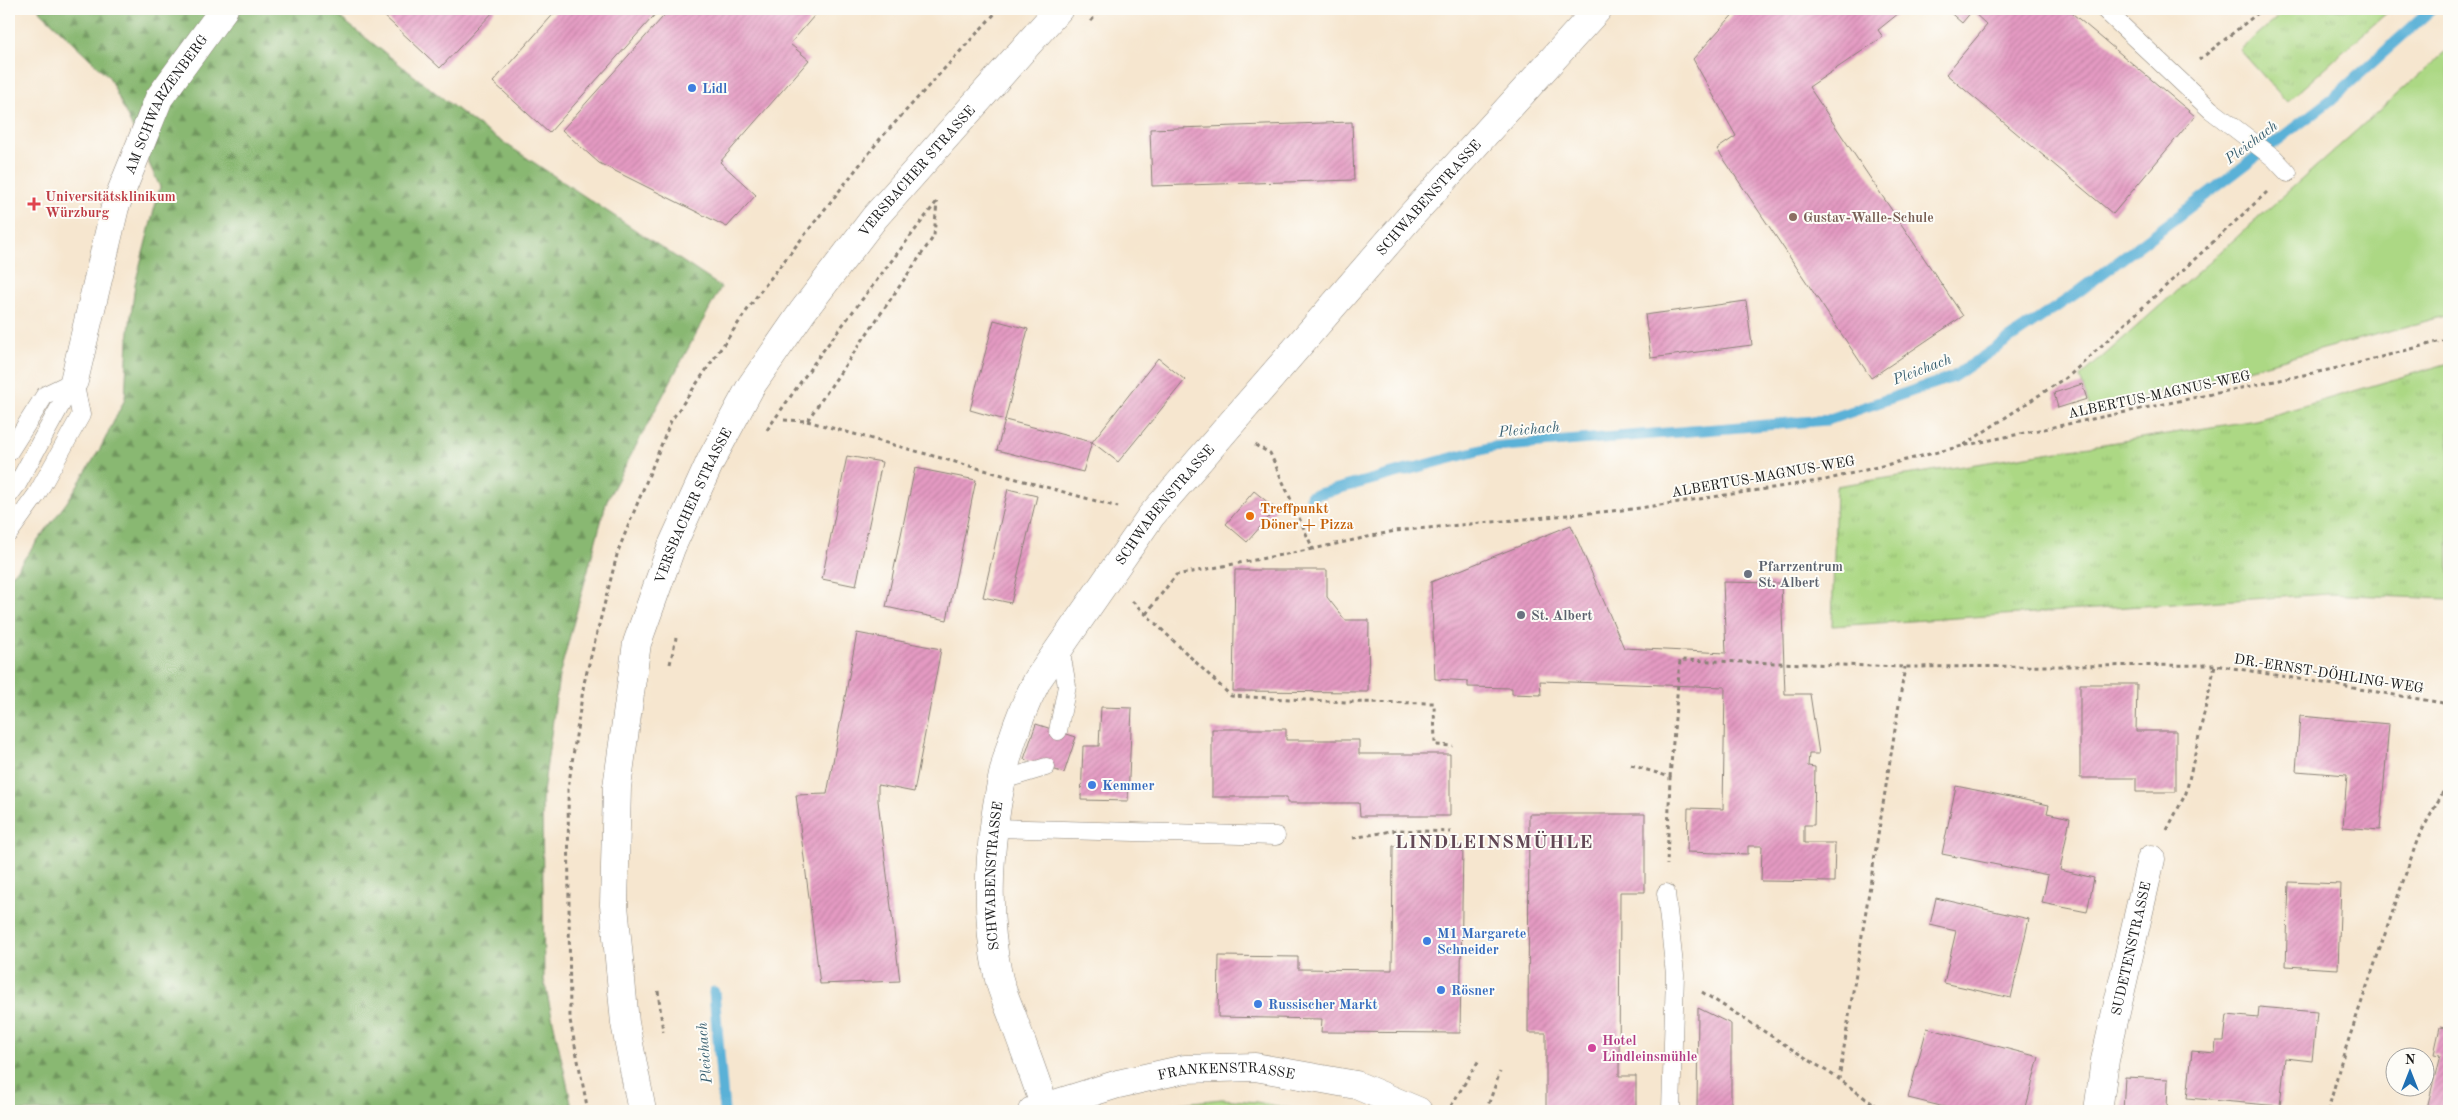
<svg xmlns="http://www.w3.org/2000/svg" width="2458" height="1120" font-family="'Old Standard TT',serif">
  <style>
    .grass { fill: url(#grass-tufts); stroke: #647a50 }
    .forest { fill: url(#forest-firs); stroke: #526a47 }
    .garden { fill: #acd884; stroke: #647a50 }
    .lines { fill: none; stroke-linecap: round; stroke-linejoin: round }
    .stream { stroke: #5ab1d7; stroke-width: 11 }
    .building { fill: url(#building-hatch) }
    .service-casing { stroke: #898176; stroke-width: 19 }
    .minor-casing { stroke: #898176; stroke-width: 29 }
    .tertiary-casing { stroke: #898176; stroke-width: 29 }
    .secondary-casing { stroke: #898176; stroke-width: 29 }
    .path { stroke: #898176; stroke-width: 3; stroke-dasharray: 4 4; stroke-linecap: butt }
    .service { stroke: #fff; stroke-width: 18 }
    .minor { stroke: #fff; stroke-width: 28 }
    .tertiary { stroke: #fff; stroke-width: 28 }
    .secondary { stroke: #fff; stroke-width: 28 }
    .shop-dot { fill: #3f7fe0; stroke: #fdfcf7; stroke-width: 2 }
    .health-dot { fill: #e0444e; stroke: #fdfcf7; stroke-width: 2 }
    .education-dot { fill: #8d6e63; stroke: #fdfcf7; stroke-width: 2 }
    .food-dot { fill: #e8710a; stroke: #fdfcf7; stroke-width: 2 }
    .worship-dot { fill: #6b7280; stroke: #fdfcf7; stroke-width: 2 }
    .hotel-dot { fill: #d1479c; stroke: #fdfcf7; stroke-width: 2 }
    .labels { text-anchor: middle; stroke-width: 4; stroke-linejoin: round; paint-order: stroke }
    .shop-label { font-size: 14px; font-weight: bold; fill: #366cbe; stroke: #fdfcf7; text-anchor: start }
    .street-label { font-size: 14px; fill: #1c1c1c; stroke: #fdfcf7 }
    .health-label { font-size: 14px; font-weight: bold; fill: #be3a42; stroke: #fdfcf7; text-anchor: start }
    .education-label { font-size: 14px; font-weight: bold; fill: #785e54; stroke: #fdfcf7; text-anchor: start }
    .food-label { font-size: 14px; font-weight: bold; fill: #c56008; stroke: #fdfcf7; text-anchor: start }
    .worship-label { font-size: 14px; font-weight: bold; fill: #5b616d; stroke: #fdfcf7; text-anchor: start }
    .hotel-label { font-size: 14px; font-weight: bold; fill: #b23c85; stroke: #fdfcf7; text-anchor: start }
    .water-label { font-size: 15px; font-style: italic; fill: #385f70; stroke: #fdfcf7 }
    .district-label { font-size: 19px; font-weight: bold; letter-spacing: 1px; fill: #624856; stroke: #fdfcf7 }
  </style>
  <defs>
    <pattern id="grass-tufts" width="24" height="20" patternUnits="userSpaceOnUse" patternTransform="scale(1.25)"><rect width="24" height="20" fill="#acd884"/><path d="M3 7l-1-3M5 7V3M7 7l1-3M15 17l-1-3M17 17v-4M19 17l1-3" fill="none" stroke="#93b971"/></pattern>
    <pattern id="forest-firs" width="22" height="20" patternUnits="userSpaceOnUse" patternTransform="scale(1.25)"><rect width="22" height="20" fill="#89b872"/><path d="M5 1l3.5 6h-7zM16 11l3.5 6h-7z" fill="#6f955d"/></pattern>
    <pattern id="building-hatch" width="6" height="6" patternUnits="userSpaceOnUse" patternTransform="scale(1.25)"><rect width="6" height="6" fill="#e49ac2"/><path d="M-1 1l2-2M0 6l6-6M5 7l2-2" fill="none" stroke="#c384a6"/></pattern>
  </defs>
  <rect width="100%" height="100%" fill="#fdfcf7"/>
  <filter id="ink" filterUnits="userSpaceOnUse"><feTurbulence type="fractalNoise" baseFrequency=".02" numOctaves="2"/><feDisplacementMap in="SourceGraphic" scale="10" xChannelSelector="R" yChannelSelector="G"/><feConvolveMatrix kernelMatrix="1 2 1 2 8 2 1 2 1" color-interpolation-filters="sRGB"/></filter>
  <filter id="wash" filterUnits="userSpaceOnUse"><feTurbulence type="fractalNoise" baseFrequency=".0096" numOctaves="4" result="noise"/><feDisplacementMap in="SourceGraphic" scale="20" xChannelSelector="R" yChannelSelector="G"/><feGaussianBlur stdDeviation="1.12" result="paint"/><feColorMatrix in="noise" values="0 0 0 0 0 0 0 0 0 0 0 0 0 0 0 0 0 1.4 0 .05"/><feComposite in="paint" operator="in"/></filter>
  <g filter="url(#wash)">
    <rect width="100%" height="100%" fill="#f6e6cf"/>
    <g class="grass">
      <path d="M2287,9H2391L2287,102L2240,50Z"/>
      <path d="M2449,363V599L2328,594L1832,626L1836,486L2256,420Z"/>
      <path d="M1222,1099L1256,1102L1305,1111H1149L1163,1105Z"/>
    </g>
    <path class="forest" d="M38,9H329L473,122L721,287L607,500L559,676L542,800L544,980L573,1111H9V579L67,502L100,449L125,399L128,339L135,284L160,187L109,77Z"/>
    <path class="garden" d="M2449,48V315L2091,411L2080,377Z"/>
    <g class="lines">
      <g class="stream">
        <path d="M1311,496L1492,447L1827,420L1953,377L2077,293L2332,99L2432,9"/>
        <path d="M714,992L724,1111"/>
      </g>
    </g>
    <g id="blocks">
      <g class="building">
        <path d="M385,9H496L440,68L381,13Z"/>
        <path d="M558,9H660L549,133L493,82Z"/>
        <path d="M670,9H820L790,44L809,60L720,162L756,195L727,227L599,163L562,130Z"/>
        <path d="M1738,9H1904L1878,30L1883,37L1809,87L1963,316L1871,378L1717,149L1736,136L1693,59Z"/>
        <path d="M1946,9H2067L2195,116L2113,214L1946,74L1987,25L1972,11L1962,23Z"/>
        <path d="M1352,122L1354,180L1152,186L1150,129Z"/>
        <path d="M1746,301L1752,345L1651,358L1645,315Z"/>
        <path d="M994,320L1028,329L1005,420L970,410Z"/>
        <path d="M1158,358L1185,380L1118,462L1092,442L1083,472L997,450L1005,420L1092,442Z"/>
        <path d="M2082,384L2087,399L2058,408L2054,393Z"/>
        <path d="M847,456L882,462L856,586L822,579Z"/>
        <path d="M915,468L976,480L947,620L886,607Z"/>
        <path d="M1008,489L1037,496L1011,603L983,597Z"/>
        <path d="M1254,491L1276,509L1247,542L1226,524Z"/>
        <path d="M1571,525L1624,648L1726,653L1723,582L1781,583L1785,694H1810L1819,754H1809L1808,766L1815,767L1814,825H1804V843H1835L1834,882L1761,881L1762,846H1748V854L1687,852L1688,808L1723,809L1725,687L1540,681L1541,695L1512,694V688L1468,687V681L1435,679L1431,582Z"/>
        <path d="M1235,570H1327V597L1345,620H1369L1368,692L1233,691Z"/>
        <path d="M857,633L941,649L914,792L878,785V801L900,981L820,984L796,795L827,794Z"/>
        <path d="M2080,684H2137L2136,731H2176V792H2136V778H2080Z"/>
        <path d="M1101,707L1132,708L1128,801L1081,800L1083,746H1099Z"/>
        <path d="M2300,716L2389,724L2380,830L2343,827L2347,775L2296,771Z"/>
        <path d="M1036,724L1076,737L1064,773L1024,759Z"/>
        <path d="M1212,729H1286V740H1359V754H1450V816H1360L1359,803H1287V797H1212Z"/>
        <path d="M1956,786L2049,805L2047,813L2070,818L2060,870L2094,878L2087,912L2042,903L2048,875L1942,854Z"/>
        <path d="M1529,814H1645V892H1620L1619,1076H1636V1111H1546V1033H1528Z"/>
        <path d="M1393,846H1463L1460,1033L1321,1032L1322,1019L1218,1017L1219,956L1298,957V969L1392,970Z"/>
        <path d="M2289,882L2341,884L2338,969L2286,966Z"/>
        <path d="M1936,898L2029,919L2011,998L1944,983L1956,931L1930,925Z"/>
        <path d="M2259,1007L2317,1012L2312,1061L2285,1058L2280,1106L2187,1098L2192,1051L2215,1053L2216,1041H2224L2227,1015L2258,1018Z"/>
        <path d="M1698,1008L1731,1024V1111H1697Z"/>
        <path d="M2440,1027L2449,1029V1111L2427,1108L2440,1055L2434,1054Z"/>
        <path d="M1927,1028L2039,1057L2025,1111H1961L1908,1098Z"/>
        <path d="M2125,1077L2168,1079L2167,1111H2123Z"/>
      </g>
    </g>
  </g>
  <g filter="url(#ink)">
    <use href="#blocks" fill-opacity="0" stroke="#898176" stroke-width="1"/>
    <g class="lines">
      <g class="service-casing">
        <g id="service">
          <path d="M2104,9L2211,110L2274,158L2288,173"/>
          <path d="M9,452L45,395L74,381"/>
          <path d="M9,495L18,483L74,381"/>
          <path d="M9,533L37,494L81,415L74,381"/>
          <path d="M1058,731L1067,686L1060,647"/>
          <path d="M1003,780L1046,767"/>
          <path d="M994,828L1276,836"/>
          <path d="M1666,893L1675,974L1671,1111"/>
        </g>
      </g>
      <g class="minor-casing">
        <g id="minor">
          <path id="s1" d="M74,381L115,207L159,98L224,9"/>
          <path id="s2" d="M1046,1111C1036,1080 1024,1049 1013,1018C1008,1004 1001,990 998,975C979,886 994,759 1038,679L1151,516L1410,217L1598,9"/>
          <path id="s3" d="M2098,1111L2105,1060L2151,859"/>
        </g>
      </g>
      <g class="tertiary-casing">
        <g id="tertiary">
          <path id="s4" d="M1032,1111L1118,1084L1185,1069L1255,1067L1356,1085L1418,1111"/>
        </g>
      </g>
      <g class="secondary-casing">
        <g id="secondary">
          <path id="s5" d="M642,1111L625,1023L614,905L617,787L637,643L671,548L711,460L751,386L803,311L875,217L1059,9"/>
        </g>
      </g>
      <g class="path">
        <path d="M1091,21L1102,9"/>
        <path d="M2199,60L2263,9"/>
        <path d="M784,420L807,421L934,236L937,202"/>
        <path d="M807,421L1118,507"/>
        <path d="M767,430L819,356L938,200"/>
        <path d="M1255,445L1270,453L1313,549L1395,531L1633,509L1825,480L1962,446L2347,366L2449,339"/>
        <path d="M1964,445L2071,374L2267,192"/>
        <path d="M1132,601L1231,696L1346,702L1434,703L1435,745L1453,746"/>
        <path d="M1146,614L1176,575L1313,549"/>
        <path d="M670,664L676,638"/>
        <path d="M1631,765L1670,777L1667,865"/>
        <path d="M1670,777L1680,660L1905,667L2215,665"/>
        <path d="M2167,830L2186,793L2215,665L2449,704"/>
        <path d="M1353,838L1397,830L1451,832"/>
        <path d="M658,991L663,1032"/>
        <path d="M1702,992L1839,1079"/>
        <path d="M1874,1104L1883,1111"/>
        <path d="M1451,1106L1479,1060"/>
        <path d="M588,1111L570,1020L568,789L584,683L618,551L671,421L759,293L880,139L999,9"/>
        <path d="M1486,1111L1500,1072"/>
        <path d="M1873,1111V1104L1839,1079L1905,667"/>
        <path d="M2328,1111L2341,1062L2418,838L2449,781"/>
      </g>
      <use href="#service" class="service"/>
      <use href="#minor" class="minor"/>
      <use href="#tertiary" class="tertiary"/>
      <use href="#secondary" class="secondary"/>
    </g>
  </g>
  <g class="shop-dot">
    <circle cx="692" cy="88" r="5"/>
    <circle cx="1092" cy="785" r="5"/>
    <circle cx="1427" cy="941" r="5"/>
    <circle cx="1441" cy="990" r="5"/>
    <circle cx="1258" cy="1004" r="5"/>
  </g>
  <path class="health-dot" d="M31.5 196.5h5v5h5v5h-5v5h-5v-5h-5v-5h5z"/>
  <circle class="education-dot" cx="1793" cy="217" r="5"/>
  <circle class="food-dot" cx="1250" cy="516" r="5"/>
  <g class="worship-dot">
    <circle cx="1748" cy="574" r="5"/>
    <circle cx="1521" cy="615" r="5"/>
  </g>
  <circle class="hotel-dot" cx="1592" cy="1048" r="5"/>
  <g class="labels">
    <g class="shop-label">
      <text x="702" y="93">Lidl</text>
      <text x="1102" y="790">Kemmer</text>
      <text x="1437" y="938">M1 Margarete<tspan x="1437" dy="16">Schneider</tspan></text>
      <text x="1451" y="995">Rösner</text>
      <text x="1268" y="1009">Russischer Markt</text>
    </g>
    <g class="street-label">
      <text dy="5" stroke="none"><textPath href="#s1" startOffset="294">AM SCHWARZENBERG</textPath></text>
      <text dy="5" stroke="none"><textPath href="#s5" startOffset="1025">VERSBACHER STRASSE</textPath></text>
      <text dy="5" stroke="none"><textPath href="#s2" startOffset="1069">SCHWABENSTRASSE</textPath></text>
      <text transform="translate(2159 394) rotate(-12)" y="5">ALBERTUS-MAGNUS-WEG</text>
      <text transform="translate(1763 476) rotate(-10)" y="5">ALBERTUS-MAGNUS-WEG</text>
      <text dy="5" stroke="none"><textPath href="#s2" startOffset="664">SCHWABENSTRASSE</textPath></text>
      <text dy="5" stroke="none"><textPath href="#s5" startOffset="620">VERSBACHER STRASSE</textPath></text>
      <text transform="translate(2329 673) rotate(9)" y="5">DR.-ERNST-DÖHLING-WEG</text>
      <text dy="5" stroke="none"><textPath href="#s2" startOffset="244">SCHWABENSTRASSE</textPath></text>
      <text dy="5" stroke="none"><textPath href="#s3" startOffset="166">SUDETENSTRASSE</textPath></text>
      <text dy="5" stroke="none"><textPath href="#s4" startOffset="200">FRANKENSTRASSE</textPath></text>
    </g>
    <g class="health-label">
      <text x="45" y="201">Universitätsklinikum<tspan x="45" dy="16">Würzburg</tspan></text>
    </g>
    <g class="education-label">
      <text x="1803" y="222">Gustav-Walle-Schule</text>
    </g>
    <g class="food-label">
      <text x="1260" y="513">Treffpunkt<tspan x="1260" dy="16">Döner + Pizza</tspan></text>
    </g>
    <g class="worship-label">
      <text x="1758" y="571">Pfarrzentrum<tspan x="1758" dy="16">St. Albert</tspan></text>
      <text x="1531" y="620">St. Albert</text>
    </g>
    <g class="hotel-label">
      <text x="1602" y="1045">Hotel<tspan x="1602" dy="16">Lindleinsmühle</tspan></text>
    </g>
    <g class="water-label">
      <text transform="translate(2251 142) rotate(-37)" y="5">Pleichach</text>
      <text transform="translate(1922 369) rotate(-21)" y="5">Pleichach</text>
      <text transform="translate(1529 429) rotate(-5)" y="5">Pleichach</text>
      <text transform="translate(704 1053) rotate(-95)" y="5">Pleichach</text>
    </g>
    <g class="district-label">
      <text x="1494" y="848">LINDLEINSMÜHLE</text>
    </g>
  </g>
  <rect width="2458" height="1120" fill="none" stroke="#fdfcf7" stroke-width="30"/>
  <g transform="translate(2410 1072)"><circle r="24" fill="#fdfcf7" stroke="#a3a29f"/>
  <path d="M0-4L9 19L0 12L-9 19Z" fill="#1f6fb2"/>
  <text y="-8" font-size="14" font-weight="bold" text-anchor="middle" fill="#1c1c1c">N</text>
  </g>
</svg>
